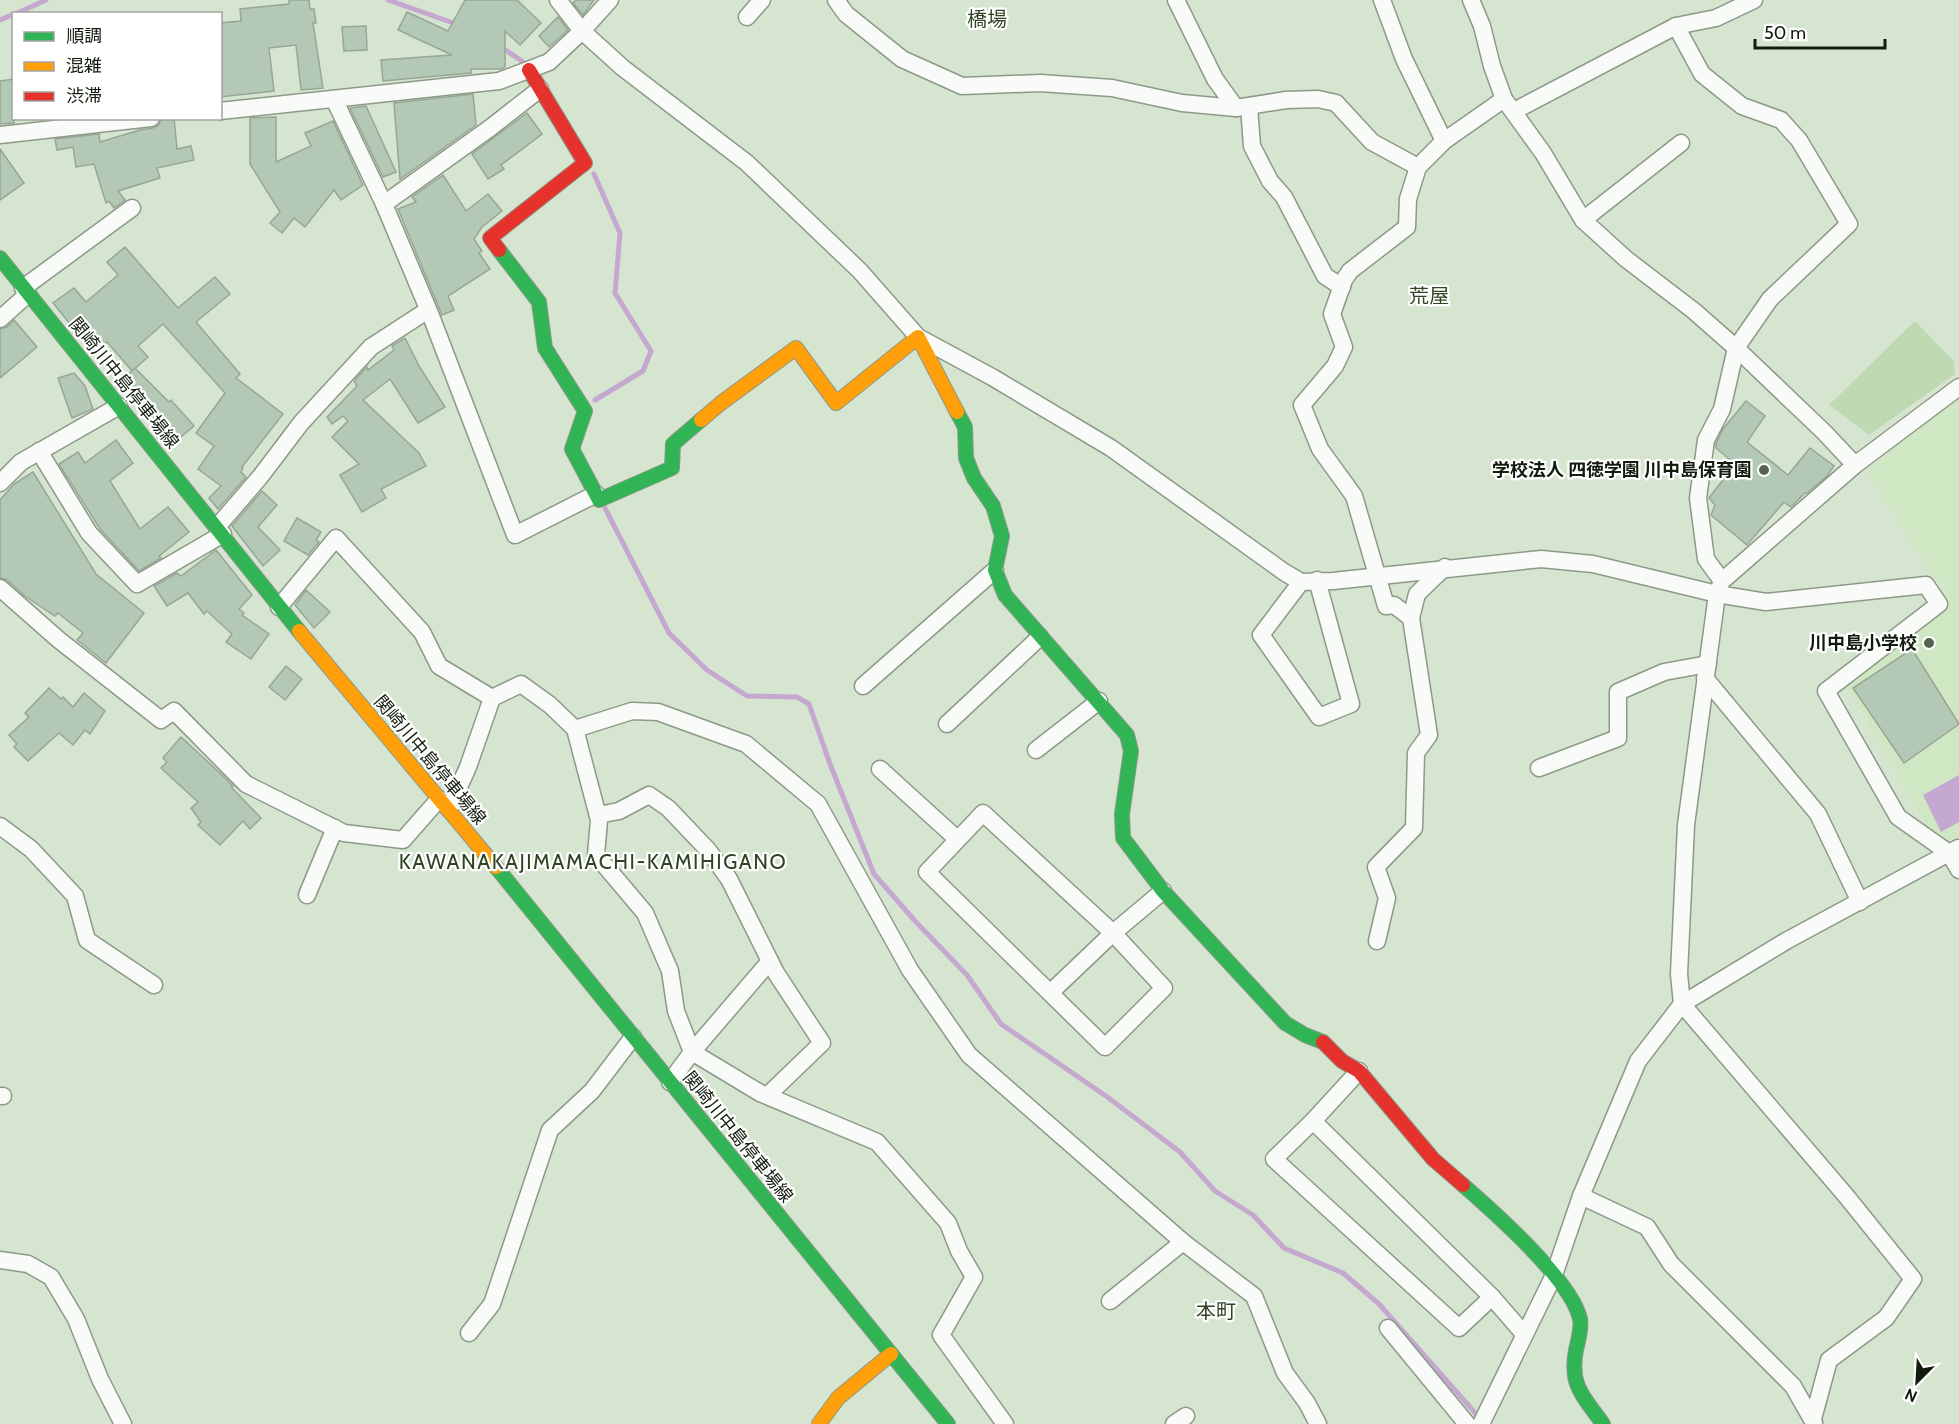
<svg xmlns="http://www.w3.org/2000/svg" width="1959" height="1424" font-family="Cabin,'Noto Sans JP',sans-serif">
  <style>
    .built { fill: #cfe7c2 }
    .green { fill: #bfd9b2 }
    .water { fill: #c4a8d0 }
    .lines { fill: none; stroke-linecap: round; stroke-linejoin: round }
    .stream { stroke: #c4a8d0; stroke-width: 5 }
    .building { fill: #b3c9b5; stroke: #97a696; stroke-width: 1.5 }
    .street-casing { stroke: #8d9988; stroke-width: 19 }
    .fast-casing { stroke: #8d9988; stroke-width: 16 }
    .slow-casing { stroke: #8d9988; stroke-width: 16 }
    .jam-casing { stroke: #8d9988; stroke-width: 16 }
    .street { stroke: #f9fbf8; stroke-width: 16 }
    .fast { stroke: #30b455; stroke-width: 14 }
    .slow { stroke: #ff9f0a; stroke-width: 14 }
    .jam { stroke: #e5322d; stroke-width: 14 }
    .poi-dot { fill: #576251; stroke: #fff; stroke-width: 2 }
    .labels { text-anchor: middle; stroke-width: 4.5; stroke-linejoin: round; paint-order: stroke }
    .street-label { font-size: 18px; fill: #121c0d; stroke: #fff }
    .poi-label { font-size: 18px; font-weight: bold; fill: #121c0d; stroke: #fff; text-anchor: end }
    .neighbourhood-label { font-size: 20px; fill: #2f4522; stroke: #fff }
    .quarter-label { font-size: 21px; letter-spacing: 1.5px; fill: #2f4522; stroke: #fff }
  </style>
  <rect width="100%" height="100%" fill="#d6e5cf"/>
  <path class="built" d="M1959,393V836L1938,847L1847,686L1950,600L1867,472Z"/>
  <path class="green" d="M1915,321L1954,361L1955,374L1869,435L1829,405Z"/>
  <path class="water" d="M1959,775V822L1941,832L1923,795Z"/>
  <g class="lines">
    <g class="stream">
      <path d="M388,0L459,25"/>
      <path d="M15,14L46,0"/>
      <path d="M0,20L14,14"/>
      <path d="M501,47L522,61"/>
      <path d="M594,174L620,233L615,293L651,351L643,371L595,400"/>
      <path d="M605,508L669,633L707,670L747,696L797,697L809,704L830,764L874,874L915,921L967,975L1001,1024L1106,1096L1180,1152L1215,1191L1253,1215L1284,1248L1343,1273L1379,1304L1476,1414"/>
    </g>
  </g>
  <g class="building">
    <path d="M289,0H309L310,9H314L316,23H313L323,88L301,90L296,45L269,48L274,91L220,97V23L241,21L240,9L289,4Z"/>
    <path d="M465,0H517L541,23L520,45L505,31V67L501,69H471V73L383,81L381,60L452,55L398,30L407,12L448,31Z"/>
    <path d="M576,0H594L583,15L573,3Z"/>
    <path d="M558,17L568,30L549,47L539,36Z"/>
    <path d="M366,26L367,50L344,51L342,27Z"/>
    <path d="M14,79V123L0,124V81Z"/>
    <path d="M473,94L476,125L400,179L394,103Z"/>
    <path d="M366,106L396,172L383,177L350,108Z"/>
    <path d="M527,113L542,134L501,165L504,169L488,179L472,154Z"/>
    <path d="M276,117V162L311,146L305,133L333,121L363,185L341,200L334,190L305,227L294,218L282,233L270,223L280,212L250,164V118Z"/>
    <path d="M174,118L177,149L191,146L194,160L157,168L160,178L118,191L125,200L114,208L109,201L106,203L94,164L76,167L73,147L57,150L55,139L99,134L100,142L140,130L153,128L158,126L161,120Z"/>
    <path d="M0,149L24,183L0,200Z"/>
    <path d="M443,175L466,211L488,194L502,211L482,227L474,239L482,251L479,253L490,269L448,296L454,310L442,315L398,209L416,202L412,197Z"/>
    <path d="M125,247L178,308L215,277L230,294L196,322L240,374L236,378L283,414L242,467L243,468L241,472L246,477L218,509L209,498L221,486L198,469L214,446L196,433L225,393L163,324L138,346L148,357L132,371L107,342L94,354L53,303L74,288L86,302L118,275L107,262Z"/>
    <path d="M14,320L37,347L0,378V329L7,327Z"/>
    <path d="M405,338L419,366L445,407L418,423L390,379L363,400L419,453L426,466L381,489L386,498L362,512L340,475L359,464L332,437L348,421L343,416L332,424L327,417L357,386L354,381L367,367L368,370L394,350L392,346Z"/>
    <path d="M135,368L169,402L171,400L194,426L177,440L167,429L164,431L153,416L120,383Z"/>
    <path d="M74,373L85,386L93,409L72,418L58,378Z"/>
    <path d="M1746,401L1765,416L1747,442L1788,475L1810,448L1834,466L1827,476L1807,493H1805L1791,507L1784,502L1747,545L1711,515L1715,505L1709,498L1735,464L1716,448V443L1723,429Z"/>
    <path d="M116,440L133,463L110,481L140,529L168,507L189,532L159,556L161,558L139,571L100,529L59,464L78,452L85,463Z"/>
    <path d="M33,472L96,574L144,613L106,663L77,640L83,633L58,613L55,616L25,596L7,580L0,578V500L14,484Z"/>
    <path d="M262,491L277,505L258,527L280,550L263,566L232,526Z"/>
    <path d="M297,518L321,532L316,540L319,542L308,555L284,541Z"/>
    <path d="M216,550L252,595L239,609L244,613L242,615L269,634L251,659L226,642L232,634L207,611L204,614L188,593L167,606L154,586L177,573L181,576Z"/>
    <path d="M306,590L330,612L314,628L295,605Z"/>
    <path d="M1912,649L1959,724L1904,763L1853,688Z"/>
    <path d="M286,666L302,679L285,700L269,687Z"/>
    <path d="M49,688L61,699L63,697L73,707L84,693L105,711L90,734L85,730L73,745L59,733L28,761L14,747L17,744L9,735L29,717L25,713Z"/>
    <path d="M181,737L221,774L233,786L231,787L261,818L250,829L243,821L220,845L198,825L201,822L191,808L198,802L161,768L167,762L163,758Z"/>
  </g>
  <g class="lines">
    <g class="street-casing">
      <g id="street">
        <path d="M558,0L582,31L623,68L747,163L860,271L918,337L992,377L1111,448L1284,572L1301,582L1333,581L1541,559L1593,564L1717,594L1766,602L1926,585L1939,604L1826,691L1898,817L1949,853L1959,870"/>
        <path d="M836,0L846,14L902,59L962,86L1040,83L1112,88L1182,103L1236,108L1286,100L1318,99L1336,103L1372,142L1418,167L1444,141L1504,99"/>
        <path d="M1176,0L1215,79L1236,108"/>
        <path d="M1382,0L1404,59L1444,141"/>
        <path d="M1471,0L1482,26L1492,66L1504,99L1543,153L1583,220L1626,259L1694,311L1736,348L1824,432L1855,465"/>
        <path d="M747,17L762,0"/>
        <path d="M1676,26L1702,74L1742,106L1781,120L1799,140L1849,224L1770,299L1736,348L1722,409L1706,440L1698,498L1706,559L1722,581"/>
        <path d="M334,99L384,204L431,316L515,535L596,494"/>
        <path d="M1249,107L1252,146L1270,181L1284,197L1325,276L1342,287"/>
        <path d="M220,111L499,81L549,62L582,31L610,0"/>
        <path d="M1514,111L1676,26L1716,18L1754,0"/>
        <path d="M0,135L151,118"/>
        <path d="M384,204L490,128L540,89"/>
        <path d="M1583,220L1681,143"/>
        <path d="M23,288L132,208"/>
        <path d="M0,319L28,294"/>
        <path d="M39,451L89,533L137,584L223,534"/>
        <path d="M0,483L21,462L119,406"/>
        <path d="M217,527L260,477L301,423L371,347L428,310"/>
        <path d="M1301,582L1261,635L1319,717L1351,704L1317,580"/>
        <path d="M0,588L59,640L161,720L174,711L246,784L344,833L403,840L439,799"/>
        <path d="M279,607L336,538L422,632L439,666L492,698"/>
        <path d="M1411,618L1394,605L1386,606L1354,496L1320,449L1302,405L1335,366L1344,347L1332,314L1344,280L1350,271L1407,227L1408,199L1418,167"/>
        <path d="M1705,678L1818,814L1860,902"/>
        <path d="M863,686L995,570"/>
        <path d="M947,724L1040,637"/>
        <path d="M575,729L599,820L596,855L645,913L670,971L676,1011L692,1052L760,1093L877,1142L948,1223L959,1251L974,1277L941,1335L1005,1424"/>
        <path d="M1036,750L1099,701"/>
        <path d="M1539,768L1618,738V692L1664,672L1708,664"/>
        <path d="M880,769L957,839"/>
        <path d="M449,809L468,767L492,698L521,684L550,705L575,729L632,711L658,712L746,744L818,804L910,970L969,1055L1183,1242L1254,1296L1285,1373L1307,1403L1318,1424"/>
        <path d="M983,813L1113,933L1164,988L1105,1047L927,872Z"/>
        <path d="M598,815L619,811L649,795L668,808L708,850L729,879L776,973L822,1043L768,1095"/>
        <path d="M0,826L31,849L75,896L87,940L154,985"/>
        <path d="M307,895L335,828"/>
        <path d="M1377,941L1387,898L1376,867L1414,828L1416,753L1429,735L1411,618L1417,594L1445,567"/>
        <path d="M1051,992L1113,933L1163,891"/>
        <path d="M1359,1071L1313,1121L1492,1297L1524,1334"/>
        <path d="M670,1082L692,1052L770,961"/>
        <path d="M0,1096H3"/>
        <path d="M1313,1121L1274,1159L1459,1328L1492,1297"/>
        <path d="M1581,1196L1647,1227L1671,1264L1793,1386L1814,1423"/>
        <path d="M0,1260L28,1264L51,1277L76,1319L100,1379L123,1424"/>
        <path d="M1110,1301L1183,1242"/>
        <path d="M1388,1328L1467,1424"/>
        <path d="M469,1333L492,1304L550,1130L592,1091L633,1037"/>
        <path d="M1813,1419L1829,1360L1886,1318L1913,1279L1847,1197L1682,1004L1679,974L1686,825L1717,594L1722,581L1855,465L1959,387"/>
        <path d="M1174,1424L1186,1416"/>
        <path d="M1481,1424L1554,1275L1581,1196L1638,1061L1682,1004L1786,941L1958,848"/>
      </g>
    </g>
    <g class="fast-casing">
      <g id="fast">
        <path d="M499,250L539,302L545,348L585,411L572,449L599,500L672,468L673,444L701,420"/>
        <path d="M0,258L299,631"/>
        <path d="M957,412L965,427L966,458L974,478L993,506L1002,536L995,570L1005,595L1127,735L1131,751L1122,814L1123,838L1163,891L1285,1023L1305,1035L1323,1042"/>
        <path d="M496,867L948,1424"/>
        <path d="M1463,1185C1494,1212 1572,1281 1580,1319C1582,1328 1578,1341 1576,1350C1569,1386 1584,1397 1603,1424"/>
      </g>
    </g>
    <g class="slow-casing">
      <g id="slow">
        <path d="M701,420L721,403L796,348L836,403L918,337L957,412"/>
        <path d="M299,631L496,867"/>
        <path d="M819,1424L838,1398L891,1354"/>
      </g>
    </g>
    <g class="jam-casing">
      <g id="jam">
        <path d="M499,250L490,238L585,163L529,70"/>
        <path d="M1323,1042L1342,1061L1359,1071L1433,1159L1463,1185"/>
      </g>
    </g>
    <use href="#street" class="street"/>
    <use href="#fast" class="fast"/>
    <use href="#slow" class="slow"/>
    <use href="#jam" class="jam"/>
  </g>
  <g class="poi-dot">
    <circle cx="1764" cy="470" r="6"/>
    <circle cx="1929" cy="643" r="6"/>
  </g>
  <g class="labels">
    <g class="street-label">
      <text transform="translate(124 383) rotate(51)" y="6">関崎川中島停車場線</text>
      <text transform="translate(430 760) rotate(50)" y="6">関崎川中島停車場線</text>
      <text transform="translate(738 1137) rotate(51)" y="6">関崎川中島停車場線</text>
    </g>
    <g class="poi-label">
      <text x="1752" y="476">学校法人 四徳学園 川中島保育園</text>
      <text x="1917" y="649">川中島小学校</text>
    </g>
    <g class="neighbourhood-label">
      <text x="987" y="26">橋場</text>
      <text x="1429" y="303">荒屋</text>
      <text x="1216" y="1318">本町</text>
    </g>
    <g class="quarter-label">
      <text x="593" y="869">KAWANAKAJIMAMACHI-KAMIHIGANO</text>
    </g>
  </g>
  <rect x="12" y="12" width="210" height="108" fill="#ffffff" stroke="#a0a49e" stroke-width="1.5"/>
  <rect x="24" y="32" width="30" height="9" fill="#30b455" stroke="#a0a49e" stroke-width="1.5"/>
  <text x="66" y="42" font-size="18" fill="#121c0d">順調</text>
  <rect x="24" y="62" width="30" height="9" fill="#ff9f0a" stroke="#a0a49e" stroke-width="1.5"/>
  <text x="66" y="72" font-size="18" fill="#121c0d">混雑</text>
  <rect x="24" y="92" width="30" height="9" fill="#e5322d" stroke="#a0a49e" stroke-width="1.5"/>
  <text x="66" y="102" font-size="18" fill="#121c0d">渋滞</text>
  <g transform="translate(1917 1382) rotate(204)" stroke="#ffffff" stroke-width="4.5" paint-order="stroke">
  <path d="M0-4.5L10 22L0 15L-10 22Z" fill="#121c0d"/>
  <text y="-9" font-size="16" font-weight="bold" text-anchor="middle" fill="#121c0d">N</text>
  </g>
  <path d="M1755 39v9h130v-9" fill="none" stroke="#121c0d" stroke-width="3"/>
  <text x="1764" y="39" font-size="18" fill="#121c0d" stroke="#ffffff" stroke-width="4.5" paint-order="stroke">50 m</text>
</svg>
